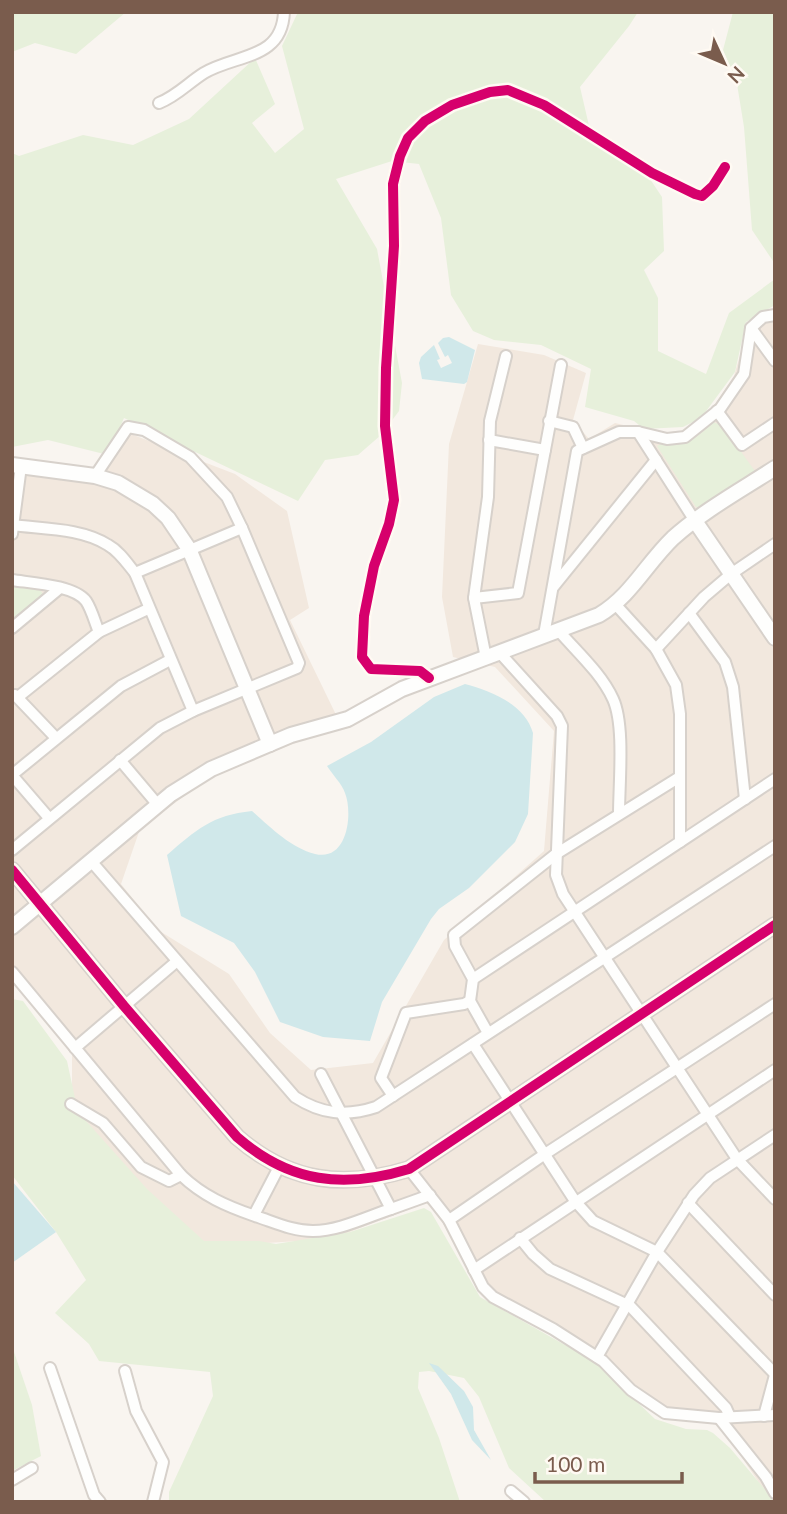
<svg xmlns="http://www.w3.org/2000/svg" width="787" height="1514" font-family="Lato,sans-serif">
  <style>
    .residential { fill: #f2e8de }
    .green { fill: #e7f0db }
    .water { fill: #d0e8ea }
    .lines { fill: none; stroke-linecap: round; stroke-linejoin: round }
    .minor-casing { stroke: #d7d1cb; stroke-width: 14 }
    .tertiary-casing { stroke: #d7d1cb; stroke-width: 18 }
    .minor { stroke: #fefefd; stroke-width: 10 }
    .tertiary { stroke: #fefefd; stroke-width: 14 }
    .cycleway-casing { stroke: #fffaf3; stroke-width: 15 }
    .cycleway { stroke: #d6006c; stroke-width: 10 }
  </style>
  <rect width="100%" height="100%" fill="#f9f5f0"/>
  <path class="residential" d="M775,309V1502H772L720,1425L667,1418L599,1363L483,1296L438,1214L426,1203L331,1239L200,1247L72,1115V1053L12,981V459L103,473L131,434L235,474L287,511L309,608L290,620L341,725L211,776L140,829L121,884L158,930L229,974L270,1033L311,1070L373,1063L444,940L544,851L554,731L495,667L453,657L442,597L449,444L478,344L544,355L586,373L573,420L589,439L615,423L657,433H684L709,413L734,376L749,324Z"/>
  <g class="green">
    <path d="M12,12H126L76,54L35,43L12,52Z"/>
    <path d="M298,12H638L629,26L580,87L593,143L636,158L662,197L664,251L644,270L658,298V351L706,374L729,313L775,279V305L746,322L735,372L701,418L683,427L644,429L634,421L585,407L591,369L541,345L494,340L473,331L451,295L441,218L419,164L392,161L336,179L377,249L402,383L399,411L381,435L358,455L325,460L298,501L124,418L108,455L48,440L12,447V153L19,156L83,135L133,145L189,119L255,58L275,104L252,123L275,153L304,129L282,46Z"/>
    <path d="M733,12H775V264L752,230L744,127L737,84L723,50Z"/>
    <path d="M713,422L722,425L757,474L706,507H696L657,446C664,442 666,445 673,444C689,444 703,433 713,422Z"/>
    <path d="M12,586L40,590L44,595L12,621Z"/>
    <path d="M12,999L23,1001L67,1061L78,1112L147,1189L204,1241H259L276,1244L350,1232L424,1208L431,1212L480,1297L595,1362L655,1419L686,1429L707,1430L713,1433L730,1448L768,1493L773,1502H546L509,1468L479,1397L464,1378L429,1371L419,1372L418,1388L439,1438L460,1502H169V1492L213,1396L210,1372L99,1361L89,1344L55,1313L86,1280L56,1232L12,1175Z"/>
    <path d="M12,1346L32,1405L41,1456L12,1471Z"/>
  </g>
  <g class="water">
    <path d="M449,337L475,350L467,382L464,384L422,379L419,363L421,357L434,345L440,359L437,360L441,368L452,363L448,355L445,357L438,343L443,338Z"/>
    <path d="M465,684C491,691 525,704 533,733L528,814L515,842L469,888L439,909L431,919L382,1002L370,1041L323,1037L280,1022L255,972L234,943L181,916L167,855C196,830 212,815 252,811C270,827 291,848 315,854C348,862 353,813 345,793C342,784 332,774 327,766L371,742L434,697Z"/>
    <path d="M12,1181L56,1232L12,1263Z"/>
    <path d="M429,1363L438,1366L464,1391L473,1407L474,1430L491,1460L472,1440L451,1394Z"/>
  </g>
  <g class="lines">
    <g class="minor-casing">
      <g id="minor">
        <path d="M159,103C177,96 188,83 204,73C236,54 282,60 284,12"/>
        <path d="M751,328L775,361"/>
        <path d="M717,411L742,445L775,423"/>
        <path d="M549,421L573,427L583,448"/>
        <path d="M638,432L695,521"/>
        <path d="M489,440L545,450"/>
        <path d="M12,525C43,529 82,528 108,545C119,551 127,563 135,573L193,711"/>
        <path d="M12,534L21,466"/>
        <path d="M135,573L242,528"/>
        <path d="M12,580C31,583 74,585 86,601C92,610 95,623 99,632"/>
        <path d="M554,586L656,460"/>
        <path d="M474,598L518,593L561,365"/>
        <path d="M616,605L656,649L676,685L680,714V842"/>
        <path d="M689,613L725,662L733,687L745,799"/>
        <path d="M12,628L60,588"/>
        <path d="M558,630C577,652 601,673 613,699C625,725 619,783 619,814"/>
        <path d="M544,635L577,451L619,432H638L667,439L685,437L720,409L744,374L751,328L763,317L775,315"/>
        <path d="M656,649L704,597L731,574L775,544"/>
        <path d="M500,653L557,716L562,726L556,875L563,894L737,1159L775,1199"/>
        <path d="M486,658L474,598L488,497L490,421L506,356"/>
        <path d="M429,678L420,671L371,669L362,657L364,616L374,566L389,524L394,500L385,426L386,368L394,246L393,184L400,156L408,138L425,121L452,105L490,92L508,90L544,105L652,173L695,194L702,196L713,186L725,167"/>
        <path d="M15,695L56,738"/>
        <path d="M18,697L99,632L148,609"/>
        <path d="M120,760L158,805"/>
        <path d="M12,775L121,686L170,660"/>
        <path d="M12,775L49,818"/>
        <path d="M12,850L160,728L193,711L297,668L299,663L242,528L227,497L190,457L144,430L128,427L95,476"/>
        <path d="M91,861L295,1097C321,1114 346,1117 376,1107L775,846"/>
        <path d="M12,972L181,1175C203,1196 226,1206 255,1216C274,1222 292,1231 313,1231C339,1231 366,1217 391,1209L321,1074"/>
        <path d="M473,979L775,779"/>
        <path d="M488,1033L470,1001L473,979L455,946L454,935L556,854L678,778"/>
        <path d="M473,1044L575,1201L593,1221L657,1252L775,1374"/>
        <path d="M75,1048L176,962"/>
        <path d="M393,1096L381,1078L406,1013L464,1004L470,1001"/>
        <path d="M71,1104L103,1123L141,1167L169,1181L181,1175"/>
        <path d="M409,1169L449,1220L483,1287L493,1297L553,1329L603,1361L631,1390L665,1413L719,1418L775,1415"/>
        <path d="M688,1203L775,1295"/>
        <path d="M391,1209L430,1195"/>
        <path d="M254,1215L280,1165"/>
        <path d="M449,1220L545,1154L775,1004"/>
        <path d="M520,1238L533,1254L550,1269L630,1306L726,1408L730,1417"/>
        <path d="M474,1270L775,1070"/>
        <path d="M597,1357L657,1252L694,1195L710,1178L775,1135"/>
        <path d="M50,1368L94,1495L100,1502"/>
        <path d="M125,1371L136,1411L163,1462L153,1502"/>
        <path d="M764,1416L775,1375"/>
        <path d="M719,1418L766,1477L775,1493"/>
        <path d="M12,1480L32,1468"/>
        <path d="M511,1491L524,1502"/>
      </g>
    </g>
    <g class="tertiary-casing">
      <g id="tertiary">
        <path d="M12,465L95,476L118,483L153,504L168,518L189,549L270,744"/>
        <path d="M695,521L775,638"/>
        <path d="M12,870L124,1006L237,1137C290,1183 344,1189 409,1169L775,925"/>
        <path d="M12,927L171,794L211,769L291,735L348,719L402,689L599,615C631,596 646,564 673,538C703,511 741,490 775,468"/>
      </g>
    </g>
    <use href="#minor" class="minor"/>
    <use href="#tertiary" class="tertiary"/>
    <g class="cycleway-casing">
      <g id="cycleway">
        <path d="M429,678L420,671L371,669L362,657L364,616L374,566L389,524L394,500L385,426L386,368L394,246L393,184L400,156L408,138L425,121L452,105L490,92L508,90L544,105L652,173L695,194L702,196L713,186L725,167"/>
        <path d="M12,870L124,1006L237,1137C290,1183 344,1189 409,1169L775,925"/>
      </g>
    </g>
    <use href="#cycleway" class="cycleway"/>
  </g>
  <rect width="787" height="1514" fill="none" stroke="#7a5c4d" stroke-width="28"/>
  <g transform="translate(724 63) rotate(134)" stroke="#fffaf3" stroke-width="5" paint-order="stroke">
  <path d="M0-5L12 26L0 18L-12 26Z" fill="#7a5c4d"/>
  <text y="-10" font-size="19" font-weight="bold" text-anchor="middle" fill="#7a5c4d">N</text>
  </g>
  <path d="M535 1472v10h147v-10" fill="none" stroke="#7a5c4d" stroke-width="3.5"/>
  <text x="546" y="1472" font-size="21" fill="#7a5c4d" stroke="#fffaf3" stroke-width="5" paint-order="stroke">100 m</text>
</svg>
